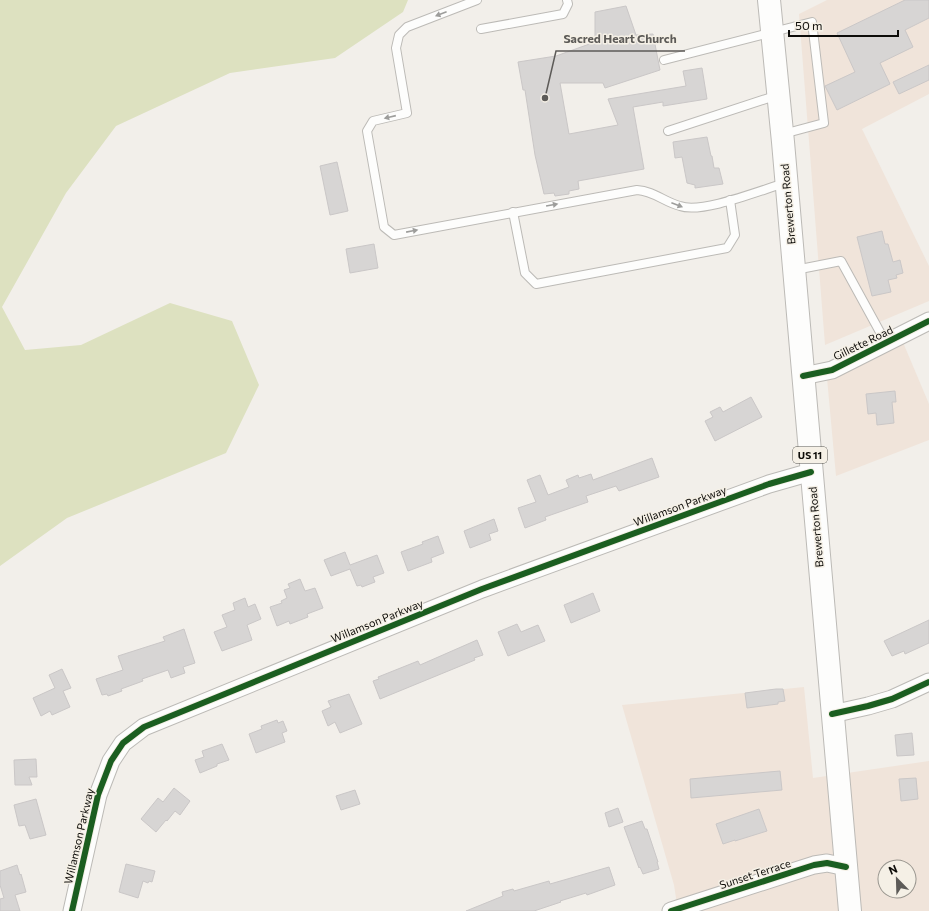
<svg xmlns="http://www.w3.org/2000/svg" width="929" height="911" font-family="Commissioner,sans-serif">
  <style>
    .commercial { fill: #f0e4da; fill-rule: evenodd }
    .green { fill: #dde1c0 }
    .building { fill: #d7d5d4; stroke: #cac7c7 }
    .lines { fill: none; stroke-linecap: round; stroke-linejoin: round }
    .service-casing { stroke: #bcbab6; stroke-width: 10 }
    .minor-casing { stroke: #bcbab6; stroke-width: 19 }
    .primary-casing { stroke: #bcbab6; stroke-width: 24 }
    .service { stroke: #fdfdfc; stroke-width: 8 }
    .minor { stroke: #fdfdfc; stroke-width: 17 }
    .primary { stroke: #fdfdfc; stroke-width: 22 }
    .cycleway-casing { stroke: #f5f0e6; stroke-width: 8 }
    .cycleway { stroke: #1b5e20; stroke-width: 6 }
    .oneway { fill: #9d9d9b }
    .labels { text-anchor: middle; stroke-width: 3; stroke-linejoin: round; paint-order: stroke }
    .shield { fill: #f5f0e6; stroke: #53504b; stroke-width: 1 }
    .shield-label { font-size: 10px; font-weight: bold; fill: #0d0c09 }
    .street-label { font-size: 11px; fill: #0d0c09; stroke: #f5f0e6 }
    .leader { fill: none; stroke: #5d5b58; stroke-width: 1.5 }
    .callout-dot { fill: #5d5b58; stroke: #f5f0e6; stroke-width: 1.5 }
    .callout-label { font-size: 12px; text-anchor: middle; font-weight: bold; fill: #5d5b58; stroke: #f5f0e6; stroke-width: 3; stroke-linejoin: round; paint-order: stroke }
  </style>
  <rect width="100%" height="100%" fill="#f2efea"/>
  <g class="commercial">
    <path d="M827,0H929V94L862,129L929,266V301L825,345L799,14Z"/>
    <path d="M902,340L929,404V440L836,476L827,378Z"/>
    <path d="M804,687L813,778L929,761V911H678L674,885L622,705ZM885,867H909V891H885Z"/>
  </g>
  <path class="green" d="M0,0H408L403,12L335,58L230,73L116,126L66,193L2,307L25,350L81,345L170,303L232,321L259,385L226,453L67,518L0,566Z"/>
  <g class="building">
    <path d="M905,0H929V18L905,30L913,47L880,63L890,84L837,110L825,86L855,72L837,33Z"/>
    <path d="M626,6L636,35L653,34L660,70L605,88L603,83H560L569,134L618,125L608,99L686,86L683,71L702,68L707,99L663,106V102L633,107L644,169L578,181L579,189L569,191V194L555,196L554,193L544,194L535,155L525,90H523L518,62L556,56L595,42V12Z"/>
    <path d="M929,65V80L899,94L893,82Z"/>
    <path d="M707,137L711,156H712L714,168H719L723,184L695,188V185L687,183L682,157L675,158L673,142Z"/>
    <path d="M337,162L348,211L330,215L320,166Z"/>
    <path d="M882,231L885,244H888L893,262L900,260L903,273L896,275L897,278L888,280L891,292L872,296L857,237Z"/>
    <path d="M374,244L378,268L350,273L346,249Z"/>
    <path d="M895,391L896,402H892L894,423L877,425L876,413L868,414L866,394Z"/>
    <path d="M751,397L762,417L715,441L705,421L713,417L710,412L720,407L723,412Z"/>
    <path d="M652,458L659,477L619,491L616,486L586,496L588,502L545,517L546,520L525,528L518,508L536,502L527,480L540,475L548,495L569,487L566,480L578,475L579,478L591,474L593,480Z"/>
    <path d="M494,519L498,531L489,534L491,540L470,548L464,531Z"/>
    <path d="M438,536L444,553L431,558L432,562L408,571L401,552L423,544L422,542Z"/>
    <path d="M345,552L350,565L377,555L384,573L373,577L375,582L362,587L361,585L357,586L350,569L331,576L324,560Z"/>
    <path d="M300,579L305,591L315,588L323,608L307,614L308,617L290,624L289,621L277,626L270,607L282,603L281,601L287,598L284,590L290,588L288,584Z"/>
    <path d="M593,593L600,611L571,623L564,605Z"/>
    <path d="M245,598L248,607L255,604L261,619L247,625L252,640L222,651L214,632L227,627L222,615L235,610L233,603Z"/>
    <path d="M929,620V643L905,654L904,651L892,656L884,641Z"/>
    <path d="M517,624L521,632L538,625L545,641L508,656L498,632Z"/>
    <path d="M184,629L195,663L183,667L185,673L171,678L168,670L142,679L143,681L121,689L122,691L108,696L107,694L102,695L96,679L123,670L118,656L165,641L163,637Z"/>
    <path d="M477,640L483,655L474,658L475,660L380,699L373,681L379,679L378,677L418,661L420,665Z"/>
    <path d="M62,669L71,688L63,691L70,707L52,715L50,711L41,716L33,698L55,688L49,675Z"/>
    <path d="M776,689H783L785,701L778,702V704L747,708L745,693Z"/>
    <path d="M349,694L362,724L340,733L335,722L328,726L322,711L331,707L328,701Z"/>
    <path d="M277,720L278,723L283,721L287,731L282,733L285,742L256,753L249,734L262,729L261,726Z"/>
    <path d="M912,733L914,755L897,756L895,735Z"/>
    <path d="M222,744L229,760L217,764V766L200,773L195,760L204,757L202,751Z"/>
    <path d="M36,759L37,777H29L32,785H15L14,760Z"/>
    <path d="M780,771L782,790L691,798L690,779Z"/>
    <path d="M916,778L918,799L901,801L899,779Z"/>
    <path d="M174,788L190,801L180,815L175,811L167,821L166,820L156,832L141,819L158,798L163,802Z"/>
    <path d="M355,790L360,804L341,810L336,796Z"/>
    <path d="M36,799L46,835L30,839L25,825L19,826L14,805Z"/>
    <path d="M618,808L623,822L609,827L605,813Z"/>
    <path d="M759,809L767,831L735,841V840L723,844L716,824Z"/>
    <path d="M642,821L645,829H647L658,862H657L659,869L643,874L640,867L639,868L624,827Z"/>
    <path d="M126,864L155,871L152,882L149,881L148,883L143,881L138,898L119,892Z"/>
    <path d="M17,865L20,875L21,874L26,892L15,895L20,911H0V899L4,898L0,885V871Z"/>
    <path d="M609,867L615,885L587,895L586,893L560,901L561,902L534,911H466L503,896L502,892L513,889L514,891L549,881L550,884Z"/>
  </g>
  <g class="lines">
    <g class="service-casing">
      <g id="service">
        <path d="M477,0L407,27L399,35L396,48L407,113L373,121L367,131L384,227L394,235L637,190C654,191 664,202 680,206C702,214 761,190 785,183"/>
        <path d="M481,29L563,14L568,4L567,0"/>
        <path d="M664,60L812,22L824,123L783,134"/>
        <path d="M668,131L778,95"/>
        <path d="M513,212L525,273L536,284L727,248L735,235L730,200"/>
        <path d="M795,270L841,261L886,343"/>
      </g>
    </g>
    <g class="minor-casing">
      <g id="minor">
        <path d="M803,376L832,370L929,321"/>
        <path d="M832,714L868,706L892,699L929,682"/>
        <path d="M72,911L98,795L111,761L123,743L144,727L482,589L769,484L811,472"/>
        <path d="M671,911L814,865L827,863L846,867"/>
      </g>
    </g>
    <g class="primary-casing">
      <path id="primary" d="M769,0L783,142L850,911"/>
    </g>
    <use href="#service" class="service"/>
    <use href="#minor" class="minor"/>
    <use href="#primary" class="primary"/>
    <g class="cycleway-casing">
      <g id="cycleway">
        <path d="M803,376L832,370L929,321"/>
        <path d="M832,714L868,706L892,699L929,682"/>
        <path d="M72,911L98,795L111,761L123,743L144,727L482,589L769,484L811,472"/>
        <path d="M671,911L814,865L827,863L846,867"/>
      </g>
    </g>
    <use href="#cycleway" class="cycleway"/>
  </g>
  <defs><path id="oneway-solid" d="M-6-.8H1V-3.2L6.5 0L1 3.2V.8H-6Z"/></defs>
  <g class="oneway">
    <use href="#oneway-solid" transform="translate(441 14) rotate(159)"/>
    <use href="#oneway-solid" transform="translate(390 117) rotate(167)"/>
    <use href="#oneway-solid" transform="translate(552 205) rotate(-10)"/>
    <use href="#oneway-solid" transform="translate(677 205) rotate(21)"/>
    <use href="#oneway-solid" transform="translate(412 231) rotate(-11)"/>
  </g>
  <g class="labels">
    <rect class="shield" x="793" y="447" width="34" height="16" rx="3"/>
    <g class="shield-label">
      <text x="810" y="459">US 11</text>
    </g>
    <g class="street-label">
      <text transform="translate(788 204) rotate(-95)" y="4">Brewerton Road</text>
      <text transform="translate(863 343) rotate(-26)" y="4">Gillette Road</text>
      <text transform="translate(680 506) rotate(-20)" y="4">Willamson Parkway</text>
      <text transform="translate(816 527) rotate(-95)" y="4">Brewerton Road</text>
      <text transform="translate(377 621) rotate(-22)" y="4">Willamson Parkway</text>
      <text transform="translate(79 836) rotate(-77)" y="4">Willamson Parkway</text>
      <text transform="translate(755 874) rotate(-18)" y="4">Sunset Terrace</text>
    </g>
  </g>
  <path class="leader" d="M545 98L556 51H685"/>
  <circle class="callout-dot" cx="545" cy="98" r="4"/>
  <g class="callout-label">
    <text x="620" y="43">Sacred Heart Church</text>
  </g>
  <g transform="translate(897 879) rotate(337)"><circle r="19" fill="#f5f0e6" stroke="#98958e"/>
  <path d="M0-3L7 15L0 10L-7 15Z" fill="#5d5b58"/>
  <text y="-6" font-size="11" font-weight="bold" text-anchor="middle" fill="#0d0c09">N</text>
  </g>
  <path d="M789 30v6h109v-6" fill="none" stroke="#0d0c09" stroke-width="2"/>
  <text x="795" y="30" font-size="12" fill="#0d0c09" stroke="#f5f0e6" stroke-width="3" paint-order="stroke">50 m</text>
</svg>
